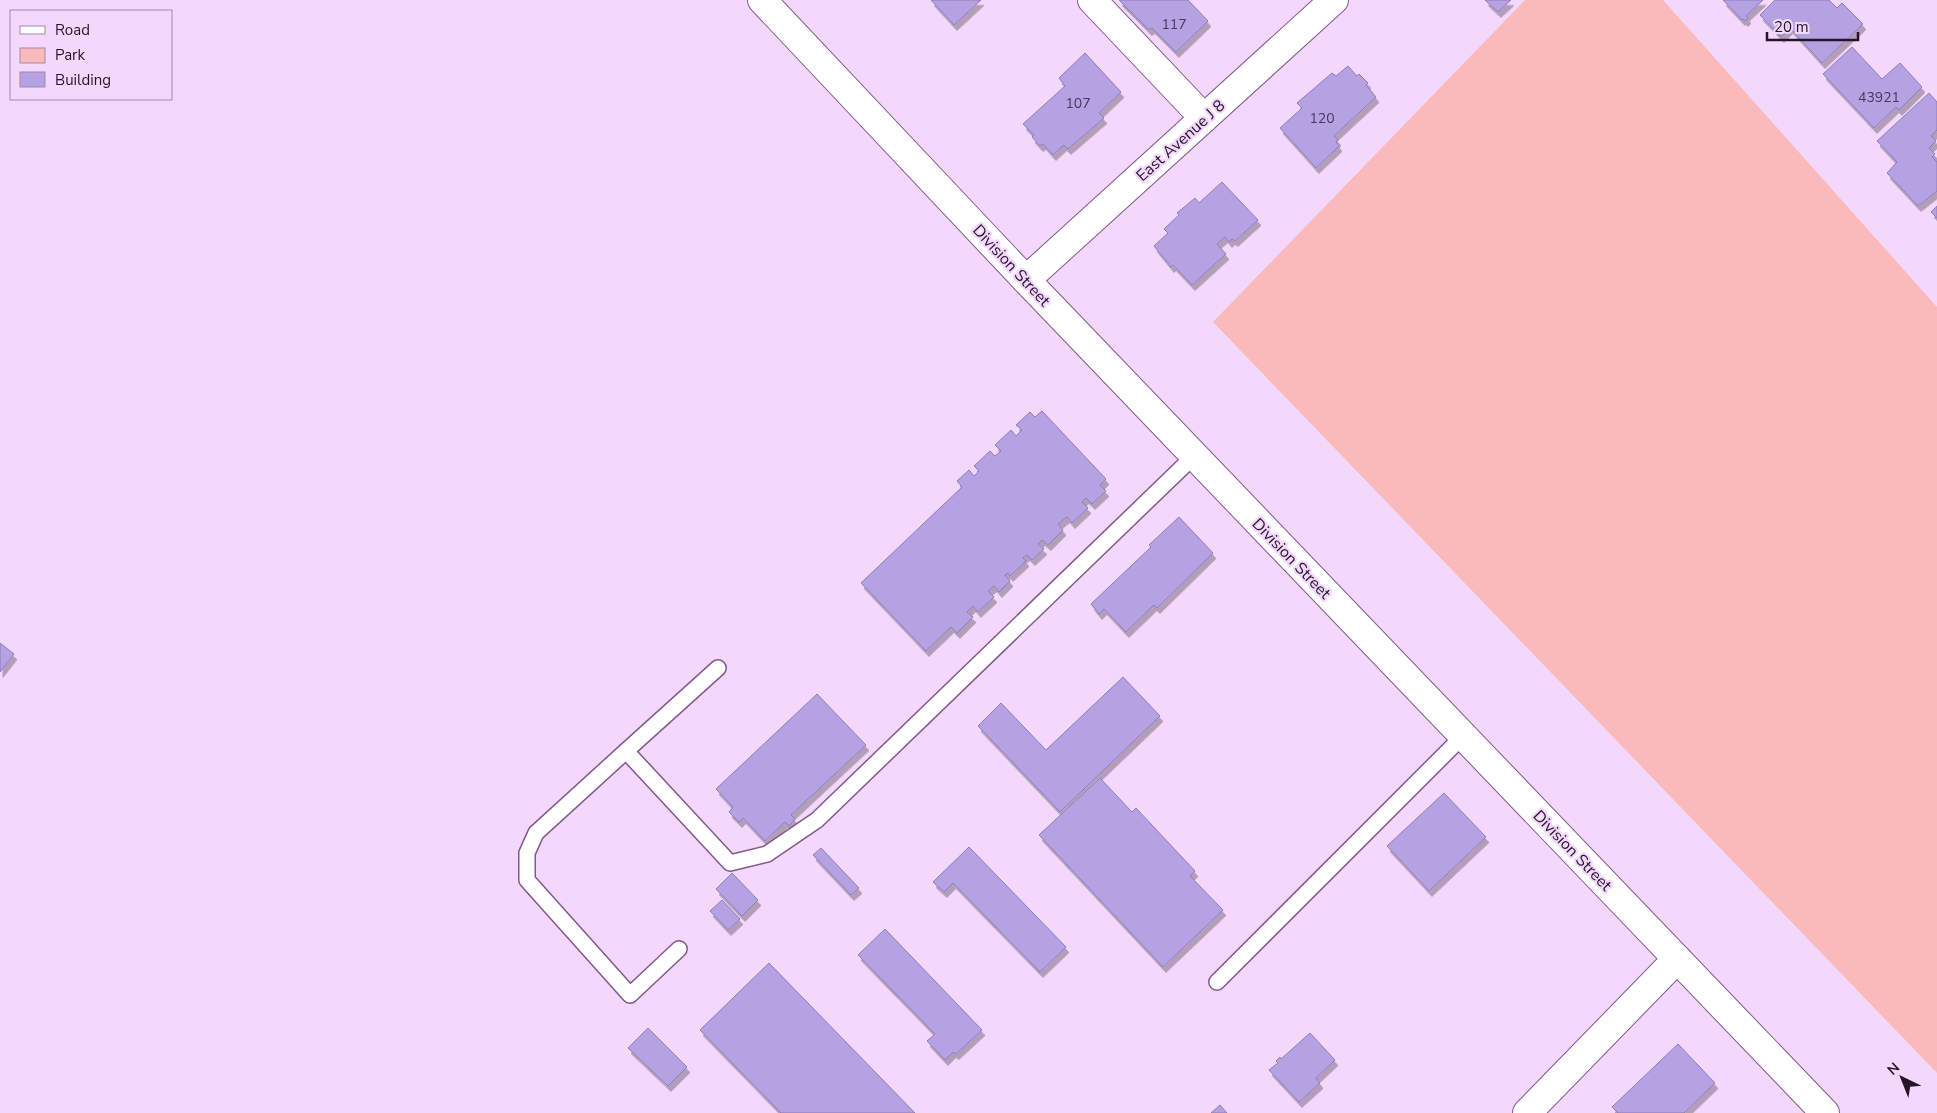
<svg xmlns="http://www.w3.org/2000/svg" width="1937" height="1113" font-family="'Nunito Sans',sans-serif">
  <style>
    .green { fill: #fababb }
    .building { fill: #b5a2e2; stroke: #8f7bba; filter: url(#shadow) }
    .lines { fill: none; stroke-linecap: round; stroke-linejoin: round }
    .lane-casing { stroke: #82598f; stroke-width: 18 }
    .street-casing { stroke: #82598f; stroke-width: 30 }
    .secondary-casing { stroke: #82598f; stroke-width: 30 }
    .lane { stroke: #fff; stroke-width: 15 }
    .street { stroke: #fff; stroke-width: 28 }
    .secondary { stroke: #fff; stroke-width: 28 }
    .labels { text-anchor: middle; stroke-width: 4.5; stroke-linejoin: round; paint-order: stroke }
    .number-label { font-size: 14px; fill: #493858 }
    .street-label { font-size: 16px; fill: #25142a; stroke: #f3d8fc }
  </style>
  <defs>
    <filter id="shadow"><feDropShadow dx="3" dy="5.5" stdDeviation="0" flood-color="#0004"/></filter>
  </defs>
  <rect width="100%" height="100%" fill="#f3d8fc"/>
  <path class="green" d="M1525,0H1663L1937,307V1073L1213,322Z"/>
  <g class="building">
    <path d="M931,0H981L954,25Z"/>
    <path d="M1119,0H1188L1208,21L1176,52L1152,28L1149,30Z"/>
    <path d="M1485,0H1511L1498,12Z"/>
    <path d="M1723,0H1763L1746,16L1748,18L1745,21L1743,19L1742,20Z"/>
    <path d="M1775,0H1829L1837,8L1842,3L1863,24L1822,63L1790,28L1781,37L1760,15Z"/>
    <path d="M1852,47L1882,79L1900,63L1922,87L1899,110L1896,107L1874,128L1823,74Z"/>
    <path d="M1085,53L1121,92L1099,113L1104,118L1068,149L1064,145L1053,155L1043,144L1040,146L1032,137L1034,135L1023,124L1065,86L1059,78Z"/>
    <path d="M1348,66L1357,76L1359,74L1368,83L1366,85L1376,97L1334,136L1338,140L1336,142L1339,146L1316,168L1280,128L1302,108L1297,103L1332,73L1336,76Z"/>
    <path d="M1929,93L1937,102V130L1931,136L1936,141L1929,148L1935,154L1932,157L1937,162V191L1918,206L1887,173L1897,162L1877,141Z"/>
    <path d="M1222,182L1258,220L1235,241L1232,239L1229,242L1225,237L1217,244L1226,254L1192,285L1173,265L1171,267L1154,246L1168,233L1164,229L1179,215L1177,213L1195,198L1199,203Z"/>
    <path d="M1937,206V218L1931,212Z"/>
    <path d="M1042,411L1106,479L1100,485L1106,491L1092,504L1086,498L1082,502L1088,508L1072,523L1067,517L1058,524L1063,530L1048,545L1042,540L1038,544L1044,549L1032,560L1027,555L1023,558L1026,561L1010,576L1008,573L1005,575L1010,581L999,592L994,586L988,591L994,597L978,612L973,606L967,612L973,617L957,633L951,627L926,651L861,583L962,487L957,481L969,470L974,476L979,471L974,466L990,451L995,456L1001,451L995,445L1011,430L1016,436L1022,430L1016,425L1030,412L1035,417Z"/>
    <path d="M1179,517L1213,553L1157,608L1154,605L1126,632L1104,609L1099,614L1091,604L1151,547L1149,545Z"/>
    <path d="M0,643L14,654L0,672Z"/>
    <path d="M1123,677L1160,716L1060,812L978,726L1001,703L1046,750Z"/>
    <path d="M817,694L866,745L791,815L795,819L789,826L785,822L765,841L743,818L739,822L729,812L733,807L716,789Z"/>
    <path d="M1100,778L1132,812L1136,808L1195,871L1190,876L1223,910L1163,967L1039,835Z"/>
    <path d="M1444,793L1486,837L1429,891L1387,846Z"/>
    <path d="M969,847L1066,947L1040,972L953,883L944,892L933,882Z"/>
    <path d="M821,848L859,888L851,895L813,855Z"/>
    <path d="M732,873L758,900L742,916L716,889Z"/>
    <path d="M722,900L740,919L728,930L710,911Z"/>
    <path d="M885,929L982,1030L956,1054L953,1052L945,1060L927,1041L935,1034L858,955Z"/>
    <path d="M769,963L915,1113H781L700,1030Z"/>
    <path d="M648,1028L687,1067L668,1086L628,1048Z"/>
    <path d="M1310,1033L1335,1060L1316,1078L1320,1083L1299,1102L1269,1070L1278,1063L1276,1061L1280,1057L1281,1059Z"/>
    <path d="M1678,1044L1715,1083L1684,1113H1618L1612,1107Z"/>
    <path d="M1220,1105L1227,1113H1211Z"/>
  </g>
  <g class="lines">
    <g class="lane-casing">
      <g id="lane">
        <path d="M718,668L626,751L730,863L767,854L817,820L1194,456"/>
        <path d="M626,751L536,833L527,853V880L630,995L679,949"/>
        <path d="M1217,982L1463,736"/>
      </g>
    </g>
    <g class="street-casing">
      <g id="street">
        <path d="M1092,0L1204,118"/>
        <path d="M1026,280L1334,0"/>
        <path d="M1527,1113L1677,959"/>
      </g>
    </g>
    <g class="secondary-casing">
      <path id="secondary" d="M762,0L1026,280L1825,1113"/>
    </g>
    <use href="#lane" class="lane"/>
    <use href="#street" class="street"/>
    <use href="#secondary" class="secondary"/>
  </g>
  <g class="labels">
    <g class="number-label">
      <text x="1174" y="29">117</text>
      <text x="1879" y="102">43921</text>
      <text x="1078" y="108">107</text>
      <text x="1322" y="123">120</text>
    </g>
    <g class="street-label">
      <text transform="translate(1180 140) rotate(-42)" y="6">East Avenue J 8</text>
      <text transform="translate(1012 265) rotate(47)" y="6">Division Street</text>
      <text transform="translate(1292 558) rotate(46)" y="6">Division Street</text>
      <text transform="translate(1573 850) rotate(46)" y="6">Division Street</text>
    </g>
  </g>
  <rect x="10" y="10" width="162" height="90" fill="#f3d8fc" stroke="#a18aa8"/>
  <rect x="20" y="26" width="25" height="8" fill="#ffffff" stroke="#a18aa8"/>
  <text x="55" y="35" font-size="15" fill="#25142a">Road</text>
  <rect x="20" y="48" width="25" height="15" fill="#fababb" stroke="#a18aa8"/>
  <text x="55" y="60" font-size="15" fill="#25142a">Park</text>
  <rect x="20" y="72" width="25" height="15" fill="#b5a2e2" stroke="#a18aa8"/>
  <text x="55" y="85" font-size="15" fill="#25142a">Building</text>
  <g transform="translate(1902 1078) rotate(317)" stroke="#f3d8fc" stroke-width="4" paint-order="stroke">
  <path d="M0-4L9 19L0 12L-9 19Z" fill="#25142a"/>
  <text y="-8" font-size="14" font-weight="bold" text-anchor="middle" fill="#25142a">N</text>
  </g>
  <path d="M1767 32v8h91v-8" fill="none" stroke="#25142a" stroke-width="2.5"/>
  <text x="1774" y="32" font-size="15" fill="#25142a" stroke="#f3d8fc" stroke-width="4" paint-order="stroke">20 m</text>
</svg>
